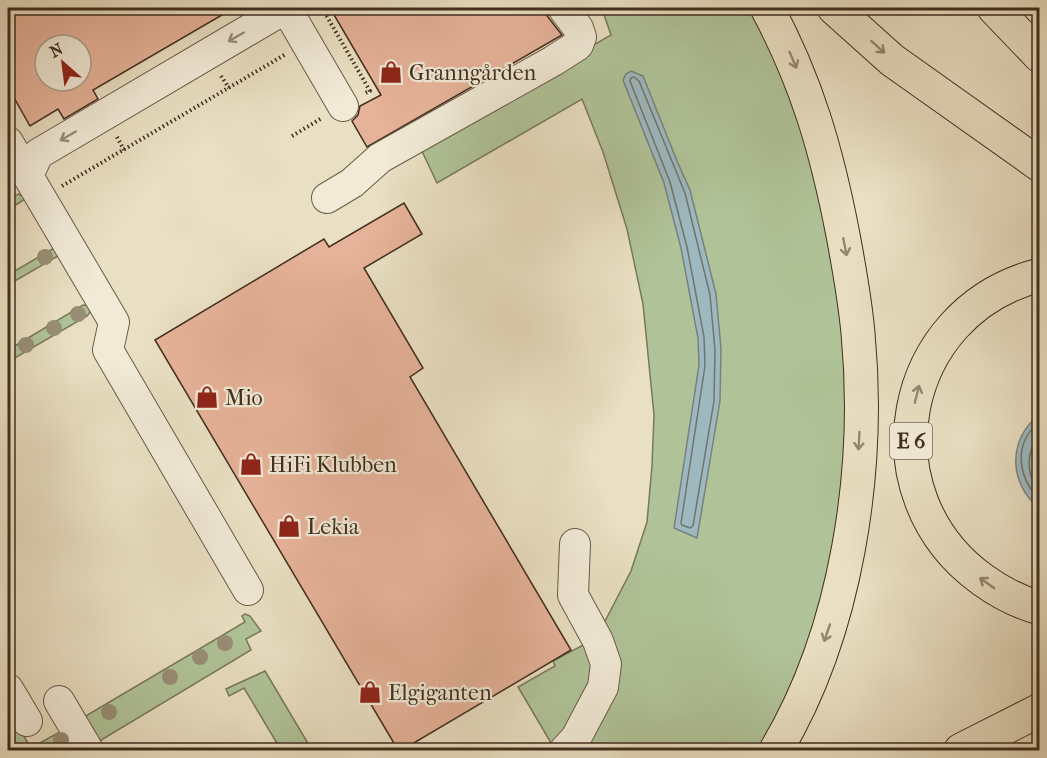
<svg xmlns="http://www.w3.org/2000/svg" width="1047" height="758" font-family="'IM FELL French Canon',serif">
  <style>
    .green { fill: #b0c398; stroke: #78785b; stroke-width: 1.5 }
    .water { fill: #9db9bf; stroke: #78817f; stroke-width: 1.5 }
    .lines { fill: none; stroke-linecap: round; stroke-linejoin: round }
    .shore { stroke: #6e746e; stroke-width: 1.5 }
    .building { fill: #e6b299; stroke: #402e1e; stroke-width: 1.5; fill-rule: evenodd }
    .minor-casing { stroke: #6a5a47; stroke-width: 32 }
    .highway-casing { stroke: #402e1e; stroke-width: 35 }
    .path { stroke: #402e1e; stroke-width: 4; stroke-dasharray: 1.5 3; stroke-linecap: butt }
    .minor { stroke: #f1ead7; stroke-width: 30 }
    .highway { stroke: #e9dfc2; stroke-width: 33 }
    .tree { fill: #988e75 }
    .oneway { stroke: #988c7a }
    .oneway2 { stroke: #948670 }
    .labels { text-anchor: middle; stroke-width: 4.5; stroke-linejoin: round; paint-order: stroke }
    .shield { fill: #f1ead7; stroke: #756656; stroke-width: 1.5 }
    .shield-label { font-size: 21px; font-weight: bold; fill: #402e1e }
    .poi-label { font-size: 22px; fill: #402e1e; stroke: #f1ead7; text-anchor: start }
  </style>
  <rect width="100%" height="100%" fill="#e9dfc2"/>
  <filter id="stains"><feTurbulence type="fractalNoise" baseFrequency=".00333" numOctaves="4"/><feColorMatrix values="0 0 0 0 .2 0 0 0 0 .09 0 0 0 0 .02 0 0 0 .5 -.17"/></filter>
  <radialGradient id="worn" r=".72"><stop offset=".6" stop-color="#630" stop-opacity="0"/><stop offset="1" stop-color="#630" stop-opacity=".3"/></radialGradient>
  <g class="green">
    <path d="M593,8H753L780,62L827,204L850,387L840,533L809,653L762,750H579L602,627L631,571L647,522L652,466L654,415L643,304L627,229L603,152L582,99L437,183L420,147L611,35L603,12Z"/>
    <path d="M18,194L23,196L25,199L8,210V200Z"/>
    <path d="M54,248L58,256L8,285V275Z"/>
    <path d="M83,305L88,306L90,312L87,316L8,362V350Z"/>
    <path d="M245,614L250,616L261,631L246,639L251,650L98,742L84,717L245,622L242,616Z"/>
    <path d="M585,644L595,674L554,748L518,687L555,666L553,661Z"/>
    <path d="M265,671L312,750H281L244,688L229,696L226,689Z"/>
    <path d="M8,710L31,748L65,729L79,750H8Z"/>
  </g>
  <g class="water">
    <path d="M631,71L643,76L677,161L690,190L716,294L721,349L720,401L697,538L674,528L699,365L698,338L681,248L664,183L623,80L626,74Z"/>
    <path d="M1039,415V508C1008,483 1008,439 1039,415Z"/>
  </g>
  <g class="lines">
    <g class="shore">
      <path d="M634,77L639,81L685,193L710,295L715,350L714,401L693,526L690,528L682,525L681,523L705,366L704,337L687,247L670,182L630,81L631,78Z"/>
      <path d="M1040,422C1012,443 1018,478 1040,500"/>
      <path d="M1040,432C1028,450 1023,473 1040,490"/>
    </g>
  </g>
  <g class="building">
    <path d="M20,8H234L93,90L98,99L64,119L58,109L30,126L8,87V15ZM45,45H81V81H45Z"/>
    <path d="M330,8H541L562,35L367,147L352,121L358,115L360,106L381,95Z"/>
    <path d="M404,203L422,234L364,268L423,368L410,377L571,650L402,750H398L155,340L324,239L329,247Z"/>
  </g>
  <g class="lines">
    <g class="minor-casing">
      <g id="minor">
        <path d="M8,142L114,322L108,350L248,590"/>
        <path d="M28,176L38,154L286,8L343,106"/>
        <path d="M327,198L352,183L380,158L553,61L578,45L581,37L578,28L563,8"/>
        <path d="M8,689L27,721"/>
        <path d="M59,701L88,750"/>
        <path d="M565,750L576,738L603,687L606,664L598,641L573,595L575,544"/>
      </g>
    </g>
    <g class="highway-casing">
      <g id="highway">
        <path d="M767,8C807,82 827,152 843,235C849,267 855,300 858,333C871,470 847,631 776,750"/>
        <path d="M834,8L892,60L1040,165"/>
        <path d="M994,8L1040,56"/>
        <path d="M1040,275C897,311 864,495 983,580C1001,593 1018,602 1040,608"/>
        <path d="M961,750L1040,710"/>
      </g>
    </g>
    <g class="path">
      <path d="M322,8L370,91L365,93"/>
      <path d="M221,76L229,88"/>
      <path d="M292,136L322,118"/>
      <path d="M117,137L124,150"/>
      <path d="M62,186L286,54"/>
    </g>
    <use href="#minor" class="minor"/>
    <use href="#highway" class="highway"/>
  </g>
  <g class="tree">
    <circle cx="45" cy="257" r="8"/>
    <circle cx="78" cy="314" r="8"/>
    <circle cx="54" cy="328" r="8"/>
    <circle cx="26" cy="345" r="8"/>
    <circle cx="225" cy="643" r="8"/>
    <circle cx="200" cy="657" r="8"/>
    <circle cx="170" cy="677" r="8"/>
    <circle cx="109" cy="712" r="8"/>
    <circle cx="61" cy="740" r="8"/>
  </g>
  <defs><path id="oneway-shaft" d="M-6 0H5M1.5-3L5.5 0L1.5 3" fill="none" stroke-width="1.6" stroke-linecap="round" stroke-linejoin="round" transform="scale(1.5)"/></defs>
  <g class="oneway">
    <use href="#oneway-shaft" transform="translate(236 37) rotate(150)"/>
    <use href="#oneway-shaft" transform="translate(68 136) rotate(150)"/>
  </g>
  <g class="oneway2">
    <use href="#oneway-shaft" transform="translate(878 47) rotate(42)"/>
    <use href="#oneway-shaft" transform="translate(793 60) rotate(67)"/>
    <use href="#oneway-shaft" transform="translate(845 247) rotate(79)"/>
    <use href="#oneway-shaft" transform="translate(917 394) rotate(-76)"/>
    <use href="#oneway-shaft" transform="translate(859 441) rotate(93)"/>
    <use href="#oneway-shaft" transform="translate(987 583) rotate(-145)"/>
    <use href="#oneway-shaft" transform="translate(827 633) rotate(109)"/>
  </g>
  <defs>
    <g id="shop-bare" transform="scale(1.8)"><path d="M-5-2.5h2.3a2.7 3.5 0 0 1 5.4 0H5L5.5 6h-11ZM-1.5-2.5h3a1.5 2.3 0 0 0-3 0Z" fill="#8f2418" stroke="#f1ead7" stroke-width="2.5" paint-order="stroke"/></g>
  </defs>
  <g fill-rule="evenodd">
    <use href="#shop-bare" x="391" y="72"/>
    <use href="#shop-bare" x="207" y="397"/>
    <use href="#shop-bare" x="251" y="464"/>
    <use href="#shop-bare" x="289" y="526"/>
    <use href="#shop-bare" x="370" y="692"/>
  </g>
  <g class="labels">
    <rect class="shield" x="890" y="423" width="42" height="36" rx="4.5"/>
    <g class="shield-label">
      <text x="911" y="448">E 6</text>
    </g>
    <g class="poi-label">
      <text x="409" y="80">Granngården</text>
      <text x="225" y="405">Mio</text>
      <text x="269" y="472">HiFi Klubben</text>
      <text x="307" y="534">Lekia</text>
      <text x="388" y="700">Elgiganten</text>
    </g>
  </g>
  <rect width="1047" height="758" fill="none" stroke="#e9dfc2" stroke-width="30"/>
  <rect x="9" y="9" width="1029" height="740" fill="none" stroke="#402e1e" stroke-width="3"/>
  <rect x="15" y="15" width="1017" height="728" fill="none" stroke="#402e1e" stroke-width="1.5"/>
  <g transform="translate(63 63) rotate(332)"><circle r="28" fill="#f1ead7" stroke="#aa9f8d" stroke-width="1.5"/>
  <path d="M0-4.5L10 22L0 15L-10 22Z" fill="#8f2418"/>
  <text y="-9" font-size="16" font-weight="bold" text-anchor="middle" fill="#402e1e">N</text>
  </g>
  <rect width="100%" height="100%" filter="url(#stains)"/>
  <rect width="100%" height="100%" fill="url(#worn)"/>
</svg>
